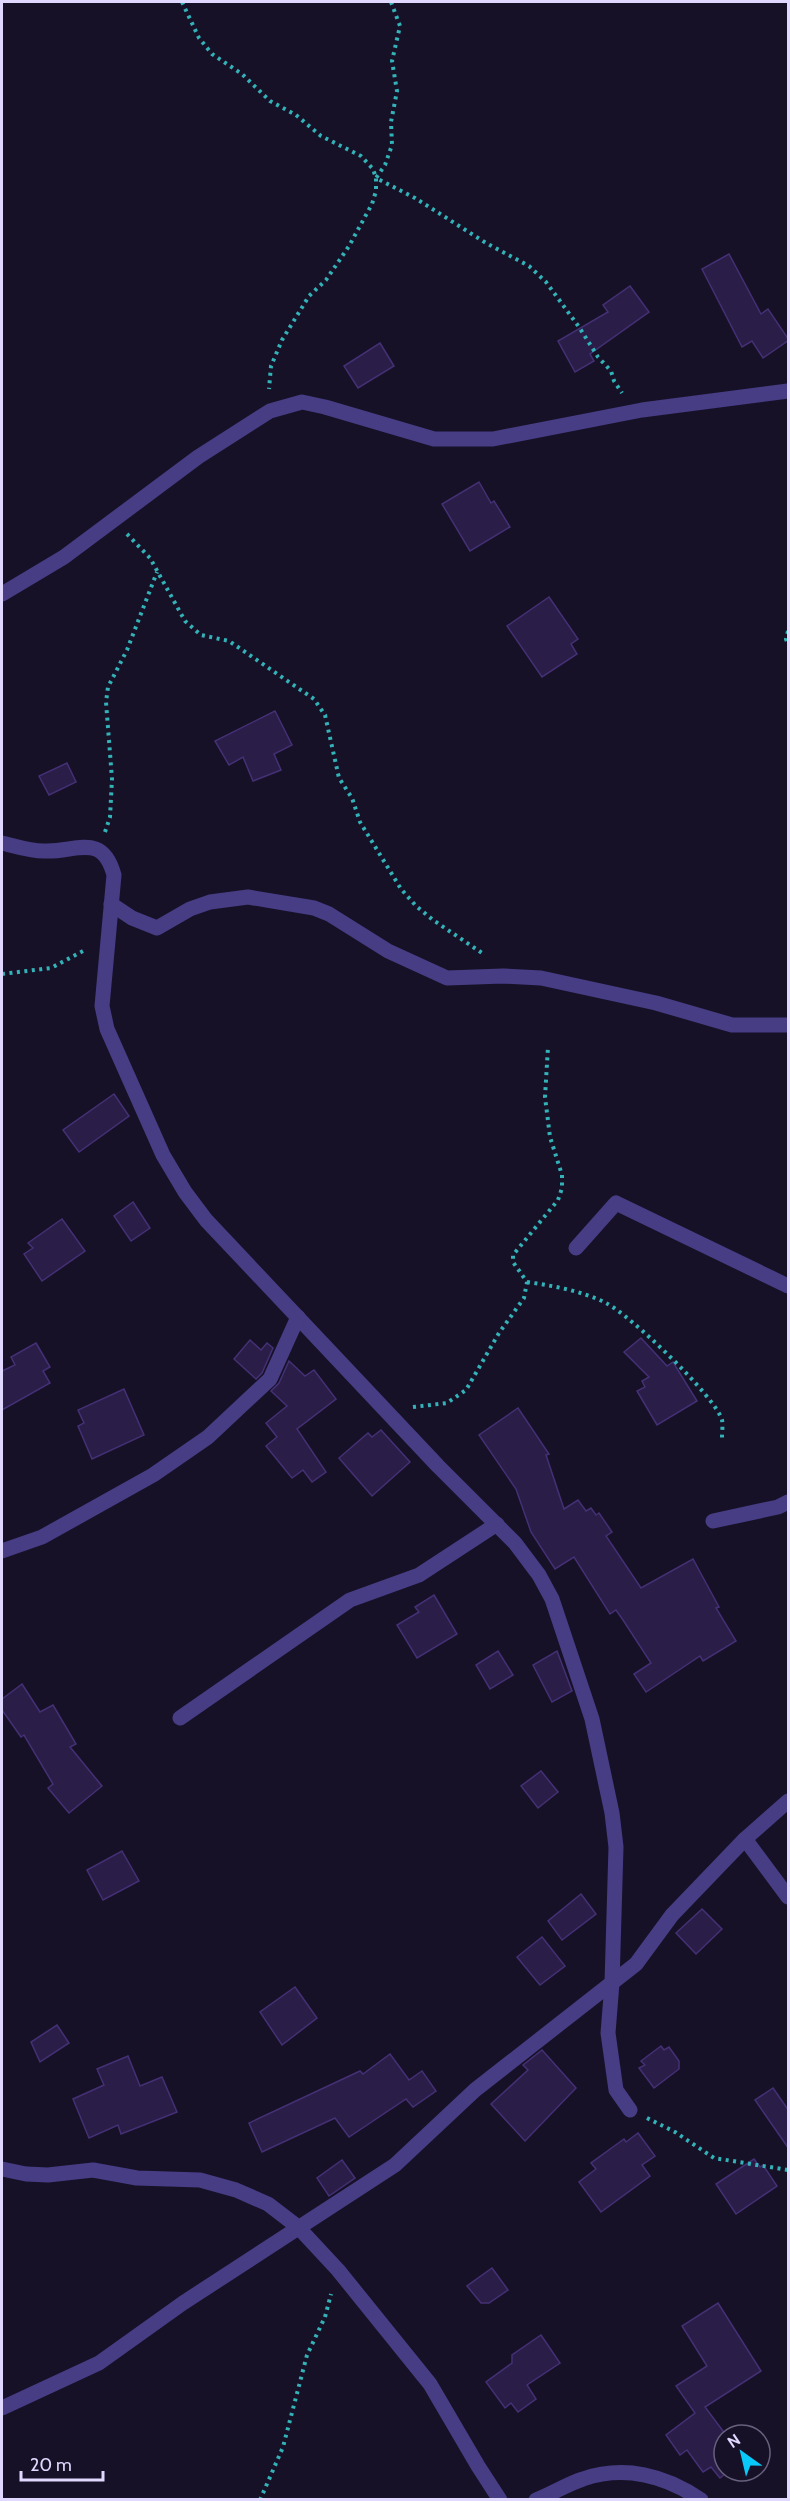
<svg xmlns="http://www.w3.org/2000/svg" width="790" height="2501" font-family="Cabin,sans-serif">
  <style>
    .building { fill: #2a1d48; stroke: #443074; stroke-width: 1.5 }
    .lines { fill: none; stroke-linecap: round; stroke-linejoin: round }
    .path { stroke: #33b2b7; stroke-width: 4; stroke-dasharray: 3 4.5; stroke-linecap: butt }
    .minor { stroke: #473d85; stroke-width: 15 }
  </style>
  <rect width="100%" height="100%" fill="#171128"/>
  <g class="building">
    <path d="M729,254L761,314L768,309L789,340L763,358L752,341L742,347L702,269Z"/>
    <path d="M630,286L649,312L590,354L594,361L575,372L558,341L608,312L603,305Z"/>
    <path d="M380,343L394,366L358,388L344,366Z"/>
    <path d="M479,482L491,503L494,501L510,527L470,551L442,504Z"/>
    <path d="M549,597L578,639L571,644L577,654L542,677L507,626Z"/>
    <path d="M275,711L292,745L274,754L281,770L253,781L243,757L229,765L215,741Z"/>
    <path d="M67,763L76,782L49,795L39,776Z"/>
    <path d="M114,1094L129,1116L79,1152L63,1130Z"/>
    <path d="M133,1202L150,1228L131,1241L114,1216Z"/>
    <path d="M62,1219L85,1251L42,1281L24,1254L33,1248L28,1243Z"/>
    <path d="M641,1338L667,1366L673,1362L697,1401L657,1425L637,1391L645,1387L642,1381L649,1377L624,1352Z"/>
    <path d="M250,1340L261,1350L267,1343L273,1348L262,1373L256,1379L234,1359Z"/>
    <path d="M36,1343L50,1367L43,1371L50,1383L2,1410V1371L15,1365L11,1357Z"/>
    <path d="M289,1361L305,1376L314,1370L336,1399L297,1429L326,1472L312,1482L303,1470L292,1478L266,1446L277,1437L266,1423L287,1406L271,1391L279,1383Z"/>
    <path d="M124,1389L144,1435L92,1459L78,1426L84,1423L78,1410Z"/>
    <path d="M518,1408L549,1454L546,1455L564,1509L578,1500L586,1511L591,1508L596,1515L599,1513L612,1532L606,1536L641,1588L693,1559L719,1607L716,1608L736,1641L703,1661L700,1656L646,1692L634,1674L651,1663L623,1620L616,1610L610,1614L574,1557L555,1569L531,1532L516,1489L479,1435Z"/>
    <path d="M381,1430L410,1462L372,1496L339,1458L368,1433L372,1437Z"/>
    <path d="M434,1595L457,1634L417,1658L397,1625L419,1612L415,1607Z"/>
    <path d="M498,1651L513,1675L490,1689L476,1665Z"/>
    <path d="M557,1651L572,1691L552,1702L533,1665Z"/>
    <path d="M22,1684L40,1712L53,1705L76,1744L70,1747L102,1786L69,1813L48,1788L53,1784L24,1735L21,1737L2,1710V1699Z"/>
    <path d="M541,1771L558,1792L538,1808L521,1786Z"/>
    <path d="M122,1851L139,1881L103,1900L87,1870Z"/>
    <path d="M581,1894L596,1914L562,1940L548,1921Z"/>
    <path d="M702,1909L722,1929L696,1954L676,1933Z"/>
    <path d="M542,1937L565,1966L540,1985L517,1957Z"/>
    <path d="M295,1987L317,2018L282,2045L260,2012Z"/>
    <path d="M57,2025L69,2043L40,2062L31,2042Z"/>
    <path d="M661,2046L664,2050L669,2047L679,2061V2069L654,2088L639,2068L645,2065L641,2061Z"/>
    <path d="M542,2050L576,2088L525,2141L491,2104L528,2070L523,2065Z"/>
    <path d="M390,2054L409,2080L422,2071L436,2091L413,2107L406,2099L349,2137L335,2118L262,2152L249,2123L360,2071L363,2074Z"/>
    <path d="M128,2056L140,2086L162,2077L177,2112L121,2134L118,2125L89,2138L73,2099L104,2085L97,2069Z"/>
    <path d="M773,2088L789,2111V2149L755,2100Z"/>
    <path d="M638,2133L655,2156L642,2165L650,2176L601,2212L579,2182L596,2169L591,2163L624,2139L626,2142Z"/>
    <path d="M754,2159L760,2167L763,2165L777,2186L736,2214L716,2184Z"/>
    <path d="M342,2160L355,2178L329,2196L317,2178Z"/>
    <path d="M492,2268L508,2290L489,2303H481L467,2286Z"/>
    <path d="M718,2303L761,2371L705,2407L726,2435H724V2471H729L720,2478L711,2467L703,2472L687,2450L680,2455L666,2435L695,2413L676,2386L707,2366L682,2326Z"/>
    <path d="M541,2335L560,2363L527,2385L536,2399L518,2412L511,2403L505,2408L486,2382L512,2363V2355Z"/>
  </g>
  <g class="lines">
    <g class="path">
      <path d="M182,2L199,38L212,54L242,74L270,101L296,115L321,136L361,156L373,169L376,178V191L372,204L349,246L326,280L309,296L282,340L271,366L269,389"/>
      <path d="M391,2L400,26L392,61L397,91L391,122L392,145L385,165L376,178L415,198L486,243L529,266L546,282L579,327L598,357L611,371L614,381L622,393"/>
      <path d="M127,534L150,558L185,621L201,635L229,641L314,699L325,715L339,778L352,798L360,822L401,889L416,906L433,920L485,955"/>
      <path d="M788,631L786,639L788,645"/>
      <path d="M105,832L110,817L112,779L106,702L108,687L127,650L157,572"/>
      <path d="M2,974L51,968L85,950"/>
      <path d="M527,1282C554,1286 582,1291 606,1303C630,1315 715,1396 722,1420C723,1425 722,1433 722,1438"/>
      <path d="M413,1407L447,1403L466,1390L499,1333L524,1298L527,1282L513,1262V1255L558,1200L562,1188V1175L550,1137L545,1097L548,1047"/>
      <path d="M647,2118L675,2132L714,2158L788,2170"/>
      <path d="M260,2500L283,2447L307,2355L325,2317L331,2294"/>
    </g>
    <g class="minor">
      <path d="M2,594L64,557L198,457L270,411L302,402L325,407L434,439H493L642,410L788,391"/>
      <path d="M2,843C15,846 29,851 44,851C75,853 102,831 114,875L102,1006L107,1029L163,1155L185,1192L206,1220L438,1466L515,1543L539,1575L552,1599L592,1719L612,1813L616,1847L612,1983L608,2033L616,2090L630,2110"/>
      <path d="M111,904L132,918L157,928L190,909L210,902L248,897L314,908L329,914L388,951L447,978L503,976L541,978L656,1003L732,1025H788"/>
      <path d="M576,1248L616,1203L788,1286"/>
      <path d="M713,1521L778,1507L788,1502"/>
      <path d="M2,1551L42,1537L153,1475L208,1437L270,1379L298,1317"/>
      <path d="M180,1718L350,1600L419,1575L497,1524"/>
      <path d="M745,1839L788,1897"/>
      <path d="M2,2169L26,2174L48,2175L93,2170L137,2178L200,2180L236,2190L268,2204L298,2227L338,2270L430,2384L478,2466L500,2500"/>
      <path d="M2,2408L99,2363L183,2303L395,2165L475,2090L636,1964L672,1915L745,1839L788,1801"/>
      <path d="M536,2500C552,2494 567,2484 583,2479C624,2465 665,2475 701,2500"/>
    </g>
  </g>
  <rect width="790" height="2501" fill="none" stroke="#e0d8fe" stroke-width="6"/>
  <g transform="translate(742 2453) rotate(326)"><circle r="28" fill="#171128" stroke="#67617e" stroke-width="1.5"/>
  <path d="M0-4.5L10 22L0 15L-10 22Z" fill="#09c9f9"/>
  <text y="-9" font-size="16" font-weight="bold" text-anchor="middle" fill="#e0d8fe">N</text>
  </g>
  <path d="M21 2471v9h82v-9" fill="none" stroke="#e0d8fe" stroke-width="3"/>
  <text x="30" y="2471" font-size="18" fill="#e0d8fe" stroke="#171128" stroke-width="4.5" paint-order="stroke">20 m</text>
</svg>
